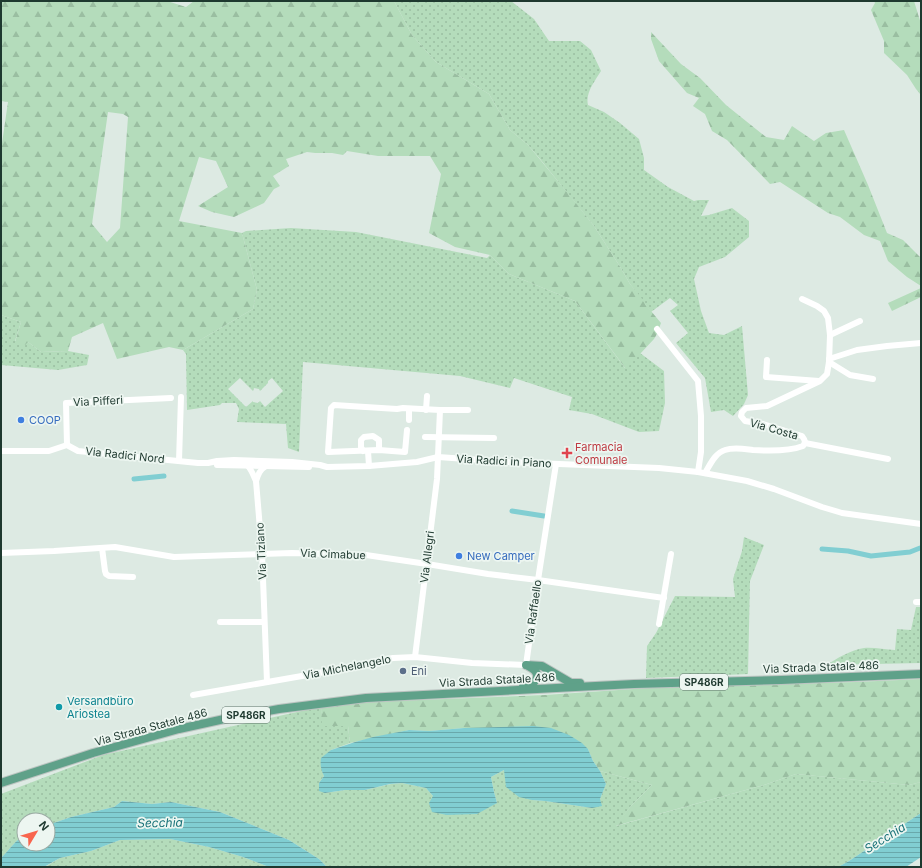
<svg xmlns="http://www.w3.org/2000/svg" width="922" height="868" font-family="Inter,sans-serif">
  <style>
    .grass { fill: url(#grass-dots); fill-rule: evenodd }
    .forest { fill: url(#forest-firs); fill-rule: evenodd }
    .water { fill: url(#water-rules) }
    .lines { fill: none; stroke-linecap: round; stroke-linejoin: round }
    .canal { stroke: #81ced2; stroke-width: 5 }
    .major-casing { stroke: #bcc4c1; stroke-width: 10 }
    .minor { stroke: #fff; stroke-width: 6 }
    .major { stroke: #5fa189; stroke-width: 8 }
    .shop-dot { fill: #3f7fe0; stroke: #edf6f1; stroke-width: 1.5 }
    .health-dot { fill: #e0444e; stroke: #edf6f1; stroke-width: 1.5 }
    .service-dot { fill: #5c6f8a; stroke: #edf6f1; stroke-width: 1.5 }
    .culture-dot { fill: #0f9aa8; stroke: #edf6f1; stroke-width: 1.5 }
    .labels { text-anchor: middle; stroke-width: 3.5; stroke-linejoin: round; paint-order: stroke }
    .shield { fill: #edf6f1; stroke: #5c7269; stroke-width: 1 }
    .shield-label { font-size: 10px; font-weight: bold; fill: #1e392f }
    .street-label { font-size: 11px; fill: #1e392f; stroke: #edf6f1 }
    .shop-label { font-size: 11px; fill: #366cbe; stroke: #edf6f1; text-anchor: start }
    .health-label { font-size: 11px; fill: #be3a42; stroke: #edf6f1; text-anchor: start }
    .service-label { font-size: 11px; fill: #4e5e75; stroke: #edf6f1; text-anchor: start }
    .culture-label { font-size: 11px; fill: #0d838f; stroke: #edf6f1; text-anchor: start }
    .water-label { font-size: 12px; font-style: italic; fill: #177177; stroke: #edf6f1 }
  </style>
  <defs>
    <pattern id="grass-dots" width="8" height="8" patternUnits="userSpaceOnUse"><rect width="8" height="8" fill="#b4dcbb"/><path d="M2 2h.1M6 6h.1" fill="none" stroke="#9abea1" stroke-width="1.8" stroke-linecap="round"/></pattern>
    <pattern id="forest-firs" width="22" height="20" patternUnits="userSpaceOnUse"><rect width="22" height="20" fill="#b4dcbb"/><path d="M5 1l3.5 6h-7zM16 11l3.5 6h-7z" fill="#9abea1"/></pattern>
    <pattern id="water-rules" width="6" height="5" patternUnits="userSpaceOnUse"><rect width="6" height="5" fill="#81ced2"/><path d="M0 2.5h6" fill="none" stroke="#69a8ab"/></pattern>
  </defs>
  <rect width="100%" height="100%" fill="#ddeae3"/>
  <g class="grass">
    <path d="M394,1H511L534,19L549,41H580L591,50L601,71C595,81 585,93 588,105L604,112L620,123L639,139L644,158V170L668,187L694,201L698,200H709L701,216L709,215L732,208L749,221V237L725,257L699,267L694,279L701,311L709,333L724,335L742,326L748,395L744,404L733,416L724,410L711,412L705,378L676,343L688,333L670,311L678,305L670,298L651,312L630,284L619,265L594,226L540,159L528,145L510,130L489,94L436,62L412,35Z"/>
    <path d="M291,228L356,232L487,258L490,255L509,274L575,301L625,368L640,353L664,371L665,403L659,431L639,432L592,414L569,410L572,397L514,378L510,388L460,376L303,362L299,452L288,448L286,424L237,422L239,409L236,403H222L220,405L187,410L186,354L183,350L253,309L257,290L242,233L246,231ZM240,378L253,391L254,388L259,389L260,391L268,383V381L272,378L283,391L265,407L260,401L258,403L253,402V401L246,407L228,389Z"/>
    <path d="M1,315L21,322L15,341L28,342L41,352L68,351L89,355L87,365L58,370L1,365Z"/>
    <path d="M744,537L764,545L750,581L748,674L646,678L647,646L656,633L675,596L735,597L733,579L742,551Z"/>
    <path d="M916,607H921V663L827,665C837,658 851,650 864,648C874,647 885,650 895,650L897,629L911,630Z"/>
    <path d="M321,708L323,726H348L350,743L331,750L322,771L324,776L319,783L325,793L345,790H365L391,784L402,783L426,788L433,796L497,803L494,792L491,777L504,770L532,800L545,801L592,808L600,799L606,784L600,771L652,785L631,806L616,826L764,785L796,774L909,785L921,782V813L849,861L838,867H327L319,859L289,840L220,812L171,802L152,804L122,801L114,807L71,817L48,825V820H24V835C15,841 9,850 1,858V794L103,755L306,710Z"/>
    <path d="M170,839L209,847L243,857L269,867H45L60,858L91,851L120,840Z"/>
  </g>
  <g class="forest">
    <path d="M1,1H167L186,7L194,1H394L412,35L436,62L489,94L510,130L528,145L571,197L594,226L619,265L630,284L640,296L646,305L661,323L657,334L654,339L626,369L575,301L509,274L490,255L455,247L429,233L441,174L430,156H378L347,151L343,155L332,153H315L307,152L286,159L289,166L273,176L280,186L274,189L264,203L234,217L212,212L198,206L228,187L216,161L199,157L179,221L242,233L257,290L253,309L183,350L169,347L117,359L103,323L72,337L68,351L41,352L28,342L25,345L15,342L21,322L1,315V150L8,102L1,101ZM108,112L123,114L128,117L120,228L107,242L92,224Z"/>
    <path d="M874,1H914L921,24V95L916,89L907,75L884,53V41L871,10L875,3Z"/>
    <path d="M651,32L681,64L700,78L726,105L766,137L784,140L792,126L814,141L826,133L844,130L868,185L887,233L903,240L921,258V286L907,277L888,261L880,241L864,235L840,217L828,213L780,182L770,184L727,140L712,131L705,114L693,106L699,98L687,93L659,61L651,39Z"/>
    <path d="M921,288V297L892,311L888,303Z"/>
    <path d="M921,679V782L909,785L796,774L764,785L615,826L631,806L652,785L600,771L593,761L588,749L464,728L429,731L409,730L350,743L348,726H322L321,708L367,702L545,695L648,688L856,682Z"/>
  </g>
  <g class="water">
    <path d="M533,726L551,728L569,735L582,743L588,749L593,761L600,771L606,784L600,799L602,806L592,808L545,801L532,800L519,797L506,787L504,770L491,777L494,792L497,803L477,814L447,815L432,812L429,803L433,796L426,788L402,783L390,784L365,790H345L325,793L319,791V783L324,776C321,770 320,765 321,758L331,750L355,742L373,737L409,730L429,731L464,728Z"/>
    <path d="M122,801L152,804L171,802L220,812L289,840L319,859L327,867H269L243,857L209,847L170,839L120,840L91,851L60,858L44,867H1V858C9,850 15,841 24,835V844H48V825L71,817L114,807Z"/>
    <path d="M921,813V857L906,867H838L849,861Z"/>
  </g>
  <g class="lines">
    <g class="canal">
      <path d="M134,479L164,476"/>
      <path d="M512,511L544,516"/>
      <path d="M822,549L848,551L871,556L910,552L920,548"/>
    </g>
    <g class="major-casing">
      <g id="major">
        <path d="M526,665L542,666L571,683H580"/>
        <path d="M523,687C537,684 544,674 528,666"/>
        <path d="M1,783L93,753L179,729L229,718L279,709L366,698L634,684L781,680L921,674"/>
      </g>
    </g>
    <g class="minor">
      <path d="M657,329L698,381L701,416V452L698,472"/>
      <path d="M830,335L860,321"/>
      <path d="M829,359L857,350L887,346L921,343"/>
      <path d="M767,360L766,377L819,381"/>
      <path d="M829,362L850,375L873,379"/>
      <path d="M426,410L427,396"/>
      <path d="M409,420V409"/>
      <path d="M407,430L405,452L379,450L328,452L331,408L334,405L397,409L403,408L440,410H468"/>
      <path d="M425,437L494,438"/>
      <path d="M805,443L888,459"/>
      <path d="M67,445L66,403L171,398"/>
      <path d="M1,451H49L67,445L78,451L198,463H208L217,461L234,460L292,462L320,465L327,467L369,466L417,462L438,457L509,462L659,468L698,472L747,481L774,489L822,507L842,513L921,524"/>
      <path d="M363,451L361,447V440L364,437L373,436L379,440V450"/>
      <path d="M368,451L369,466"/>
      <path d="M179,461L181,397"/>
      <path d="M217,465L309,467"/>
      <path d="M247,465C252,470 253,475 256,481L262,553L267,682"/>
      <path d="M705,473C710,465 715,453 725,450C734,447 744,449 753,450C768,451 790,451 803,446C806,442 805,440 802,436L763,424L745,421L741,416L742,412L746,408L767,406L820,381L827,374L829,362L830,335L828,318L824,311L817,306L802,299"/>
      <path d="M256,481C258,475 260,469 266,466"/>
      <path d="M102,548L105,571L106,574L109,576L133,577"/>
      <path d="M1,553L54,551L115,547L174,557L292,553L366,555L427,564L488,574L538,580L664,598"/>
      <path d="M916,602H921"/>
      <path d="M220,622H264"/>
      <path d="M659,624L671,554"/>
      <path d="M415,657L437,479L440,410"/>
      <path d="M193,695L319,673L393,658L415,657L472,663L526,665L538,580L556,464"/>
    </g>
    <use href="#major" class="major"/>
  </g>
  <g class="shop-dot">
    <circle cx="21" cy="420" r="4"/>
    <circle cx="459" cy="556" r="4"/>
  </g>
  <path class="health-dot" d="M565 447h4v4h4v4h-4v4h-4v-4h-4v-4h4z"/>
  <circle class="service-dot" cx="403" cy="671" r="4"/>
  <circle class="culture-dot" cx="59" cy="707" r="4"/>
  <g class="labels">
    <g class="shield">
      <rect x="680" y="674" width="48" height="16" rx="3"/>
      <rect x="222" y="707" width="48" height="16" rx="3"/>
    </g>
    <g class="shield-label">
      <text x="704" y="686">SP486R</text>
      <text x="246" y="719">SP486R</text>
    </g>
    <g class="street-label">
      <text transform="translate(98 401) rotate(-3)" y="4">Via Pifferi</text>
      <text transform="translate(774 429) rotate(16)" y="4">Via Costa</text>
      <text transform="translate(125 455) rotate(6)" y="4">Via Radici Nord</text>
      <text transform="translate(504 461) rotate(3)" y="4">Via Radici in Piano</text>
      <text transform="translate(261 551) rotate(-93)" y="4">Via Tiziano</text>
      <text transform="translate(333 554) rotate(2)" y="4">Via Cimabue</text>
      <text transform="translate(427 557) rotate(-83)" y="4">Via Allegri</text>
      <text transform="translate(533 612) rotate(-82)" y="4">Via Raffaello</text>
      <text transform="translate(347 667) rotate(-11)" y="4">Via Michelangelo</text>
      <text transform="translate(821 667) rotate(-2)" y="4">Via Strada Statale 486</text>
      <text transform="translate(497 680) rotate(-3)" y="4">Via Strada Statale 486</text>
      <text transform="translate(151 727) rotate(-15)" y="4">Via Strada Statale 486</text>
    </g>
    <g class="shop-label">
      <text x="29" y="424">COOP</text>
      <text x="467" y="560">New Camper</text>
    </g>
    <g class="health-label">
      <text x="575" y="451">Farmacia<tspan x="575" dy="13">Comunale</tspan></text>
    </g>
    <g class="service-label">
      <text x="411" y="675">Eni</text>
    </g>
    <g class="culture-label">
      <text x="67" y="705">Versandbüro<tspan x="67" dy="13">Ariostea</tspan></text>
    </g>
    <g class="water-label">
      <text transform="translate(160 823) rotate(-1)" y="4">Secchia</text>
      <text transform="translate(885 838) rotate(-32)" y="4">Secchia</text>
    </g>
  </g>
  <rect width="922" height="868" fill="none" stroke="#1e392f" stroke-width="4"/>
  <g transform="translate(36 832) rotate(52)"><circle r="19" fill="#edf6f1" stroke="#9aaaa3"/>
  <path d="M0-3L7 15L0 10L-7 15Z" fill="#f8654d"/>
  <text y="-6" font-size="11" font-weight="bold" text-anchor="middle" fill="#1e392f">N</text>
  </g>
</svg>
